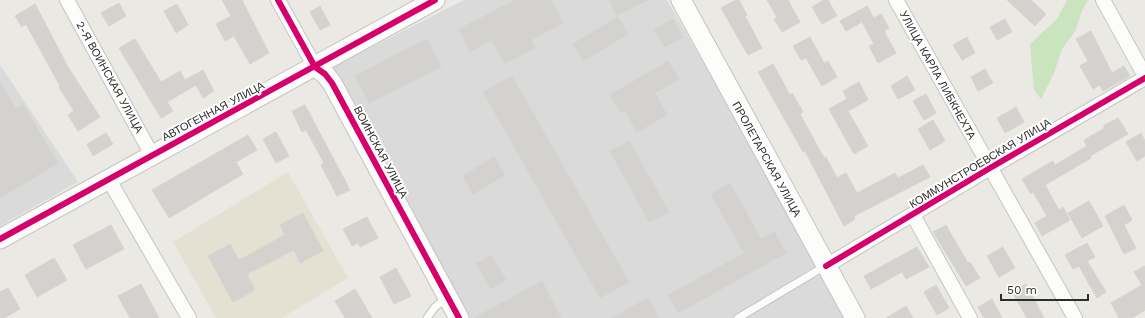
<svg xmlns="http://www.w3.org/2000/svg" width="1145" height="318" font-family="'Work Sans',sans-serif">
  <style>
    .industrial { fill: #dbdadb }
    .education { fill: #e4e1d3 }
    .green { fill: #cae4c0 }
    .building { fill: #d3d2cf; stroke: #d5d4d0 }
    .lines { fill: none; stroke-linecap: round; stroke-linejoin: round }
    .lane-casing { stroke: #c4c4c3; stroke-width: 9 }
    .street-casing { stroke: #c4c4c3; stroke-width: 16 }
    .secondary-casing { stroke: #c4c4c3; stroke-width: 21 }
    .lane { stroke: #fcfcfb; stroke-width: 7 }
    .street { stroke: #fcfcfb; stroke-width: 14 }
    .secondary { stroke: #fcfcfb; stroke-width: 19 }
    .cycleway-casing { stroke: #fff; stroke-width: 8 }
    .cycleway { stroke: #d6006c; stroke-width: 6 }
    .labels { text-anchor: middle; stroke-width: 4; stroke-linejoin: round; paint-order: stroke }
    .street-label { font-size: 11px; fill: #2d2d2d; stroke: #fff }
  </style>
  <rect width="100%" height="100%" fill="#eae9e4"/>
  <g class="industrial">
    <path d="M464,0H667L851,318H469L333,67Z"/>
    <path d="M0,65L78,182L0,226Z"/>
  </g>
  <path class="education" d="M288,172L348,278L282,318H216L173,242Z"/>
  <path class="green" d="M1067,0H1088L1081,13L1076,30L1062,49L1054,73L1041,99L1034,90L1030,44L1057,19Z"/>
  <g class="building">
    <path d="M222,0H242L269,53L250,64L234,36L225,41L216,24L231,16Z"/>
    <path d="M515,0H551L563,23L531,40L535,48L505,64L492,40L470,52L459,29Z"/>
    <path d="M609,0H648L617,16Z"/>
    <path d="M736,0H739L747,15L745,16L762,48L748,55L721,8Z"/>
    <path d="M767,0H788L800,22L782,32L774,19L777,17Z"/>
    <path d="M824,0H828L837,16L822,24L812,7Z"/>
    <path d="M1007,0H1031L1046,14L1035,26Z"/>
    <path d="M119,3L126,16L109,26L101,13Z"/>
    <path d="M35,4L68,67L100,117L78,131L68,115L74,111L59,87L60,86L26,24L22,27L15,16Z"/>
    <path d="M177,4L188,25L176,33L164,11Z"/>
    <path d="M320,6L330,25L320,30L310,12Z"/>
    <path d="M867,6L874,18L881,14L889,28L884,31L896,53L878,63L869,46L874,44L862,22L846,31L840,21Z"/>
    <path d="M618,17L628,34L583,61L573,44Z"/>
    <path d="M673,19L683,37L664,47L654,29Z"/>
    <path d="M1005,19L1012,32L997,40L990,27Z"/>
    <path d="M1091,31L1112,73L1124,66L1130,76L1103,91L1100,85L1093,89L1080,66L1088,61L1076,39Z"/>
    <path d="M810,37L824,63L828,61L837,77L822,86L806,58L801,60L793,46Z"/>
    <path d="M967,37L975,53L962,60L953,45Z"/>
    <path d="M135,39L161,82L180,71L185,80L203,70L214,91L203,98L196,85L167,102L173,111L161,118L119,48Z"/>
    <path d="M427,39L441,67L369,103L355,76Z"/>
    <path d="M668,61L679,79L655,93L667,115L637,132L625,111L621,113L610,95Z"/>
    <path d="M773,64L790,95L792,93L803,112L800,114L824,158L826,157L837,178L846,173L857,193L895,173L898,178L923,165L930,177L854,216L855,219L844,226L805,151L803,152L758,72Z"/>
    <path d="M985,69L993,83L978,91L971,77Z"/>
    <path d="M512,76L629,282L600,298L483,92Z"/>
    <path d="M907,76L915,90L898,99L891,86Z"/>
    <path d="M0,82L16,109L23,105L58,163L0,198Z"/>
    <path d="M859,82L868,100L848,111L868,146L854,154L829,109L847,99L843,91Z"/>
    <path d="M926,94L936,113L924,120L913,101Z"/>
    <path d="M305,105L350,190L337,196L321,165L324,163L306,130L302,132L292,111Z"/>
    <path d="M1016,107L1024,122L1005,133L997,118Z"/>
    <path d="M1118,118L1128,134L1090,156L1091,158L1045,185L1059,210L1063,207L1070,220L1042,236L1035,223L1047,216L1033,192L1031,194L1022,179L1053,161L1055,165L1087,146L1084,140L1105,128L1103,126Z"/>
    <path d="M933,120L945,141L930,150L918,129Z"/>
    <path d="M276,132L289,156L276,163L263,139Z"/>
    <path d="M106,133L113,144L93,156L87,144Z"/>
    <path d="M1141,133L1145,141V156L1137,161L1126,142Z"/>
    <path d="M248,135L257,150L236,162L243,174L169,218L152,190Z"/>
    <path d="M629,141L669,212L649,222L610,151Z"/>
    <path d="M494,157L505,175L473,194L463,176Z"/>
    <path d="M730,183L761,239L774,232L786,253L678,313L668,295L744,253L711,194Z"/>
    <path d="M1089,201L1103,226L1082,238L1068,213Z"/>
    <path d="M1124,205L1132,220L1124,225L1136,248L1124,254L1105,216Z"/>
    <path d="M303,213L323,251L300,263L294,250L247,274L255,290L233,302L208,256L230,244L239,260L285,235L280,225Z"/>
    <path d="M367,217L378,238L360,247L358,243L352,246L343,229Z"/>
    <path d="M111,225L124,249L86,269L73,245Z"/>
    <path d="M946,225L968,263L970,262L980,278L966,286L933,232Z"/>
    <path d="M1087,243L1095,257L1087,261L1106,292L1097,298L1079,266L1073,269L1065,255Z"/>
    <path d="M917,247L929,267L906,279L902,272L871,289L864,276Z"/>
    <path d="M1003,247L1015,268L999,277L987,256Z"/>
    <path d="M491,255L506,280L491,289L476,264Z"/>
    <path d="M54,258L67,280L37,297L25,275Z"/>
    <path d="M1145,266V310L1132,318H1119L1111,303L1142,285L1134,272Z"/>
    <path d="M396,268L411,296L394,304L380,277Z"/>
    <path d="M542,281L561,318H474Z"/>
    <path d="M141,284L159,318H130L118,296Z"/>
    <path d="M1026,284L1044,318H1027L1012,292Z"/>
    <path d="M936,285L949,308L937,315L924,292Z"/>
    <path d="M8,288L20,309L4,318H0V292Z"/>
    <path d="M355,289L372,318H345L335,301Z"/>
    <path d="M648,298L659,318H611Z"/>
    <path d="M992,299L1002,318H984L978,307Z"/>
    <path d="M906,306L913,318H886Z"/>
  </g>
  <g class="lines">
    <g class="lane-casing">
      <g id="lane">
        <path d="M427,318L435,307L448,297"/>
        <path d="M738,318L825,266"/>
      </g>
    </g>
    <g class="street-casing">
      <g id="street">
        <path d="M67,0L152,155"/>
        <path d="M278,0L315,67"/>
        <path d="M896,0L1075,318"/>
        <path d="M1103,0L1145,76"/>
        <path d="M109,180L189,318"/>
        <path d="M913,215L970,318"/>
        <path d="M826,266L990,168L1145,78"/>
      </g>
    </g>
    <g class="secondary-casing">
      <g id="secondary">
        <path d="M681,0L855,318"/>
        <path d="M315,67L325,74L332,83L459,318"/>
        <path d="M0,239L435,0"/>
      </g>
    </g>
    <use href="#lane" class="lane"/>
    <use href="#street" class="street"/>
    <use href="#secondary" class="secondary"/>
    <g class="cycleway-casing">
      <g id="cycleway">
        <path d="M278,0L315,67L325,74L332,83L459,318"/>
        <path d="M0,239L435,0"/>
        <path d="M826,266L990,168L1145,78"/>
      </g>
    </g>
    <use href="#cycleway" class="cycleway"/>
  </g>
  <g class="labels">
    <g class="street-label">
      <text transform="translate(938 75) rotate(61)" y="4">УЛИЦА КАРЛА ЛИБКНЕХТА</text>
      <text transform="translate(110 77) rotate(61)" y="4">2-Я ВОИНСКАЯ УЛИЦА</text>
      <text transform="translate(213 111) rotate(-28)" y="4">АВТОГЕННАЯ УЛИЦА</text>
      <text transform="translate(381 152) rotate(62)" y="4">ВОИНСКАЯ УЛИЦА</text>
      <text transform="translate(767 159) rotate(61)" y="4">ПРОЛЕТАРСКАЯ УЛИЦА</text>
      <text transform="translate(980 163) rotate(-31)" y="4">КОММУНСТРОЕВСКАЯ УЛИЦА</text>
    </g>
  </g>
  <path d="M1001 294v6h87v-6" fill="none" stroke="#2d2d2d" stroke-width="2"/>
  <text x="1007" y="294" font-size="12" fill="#2d2d2d" stroke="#ffffff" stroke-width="3" paint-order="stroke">50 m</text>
</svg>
